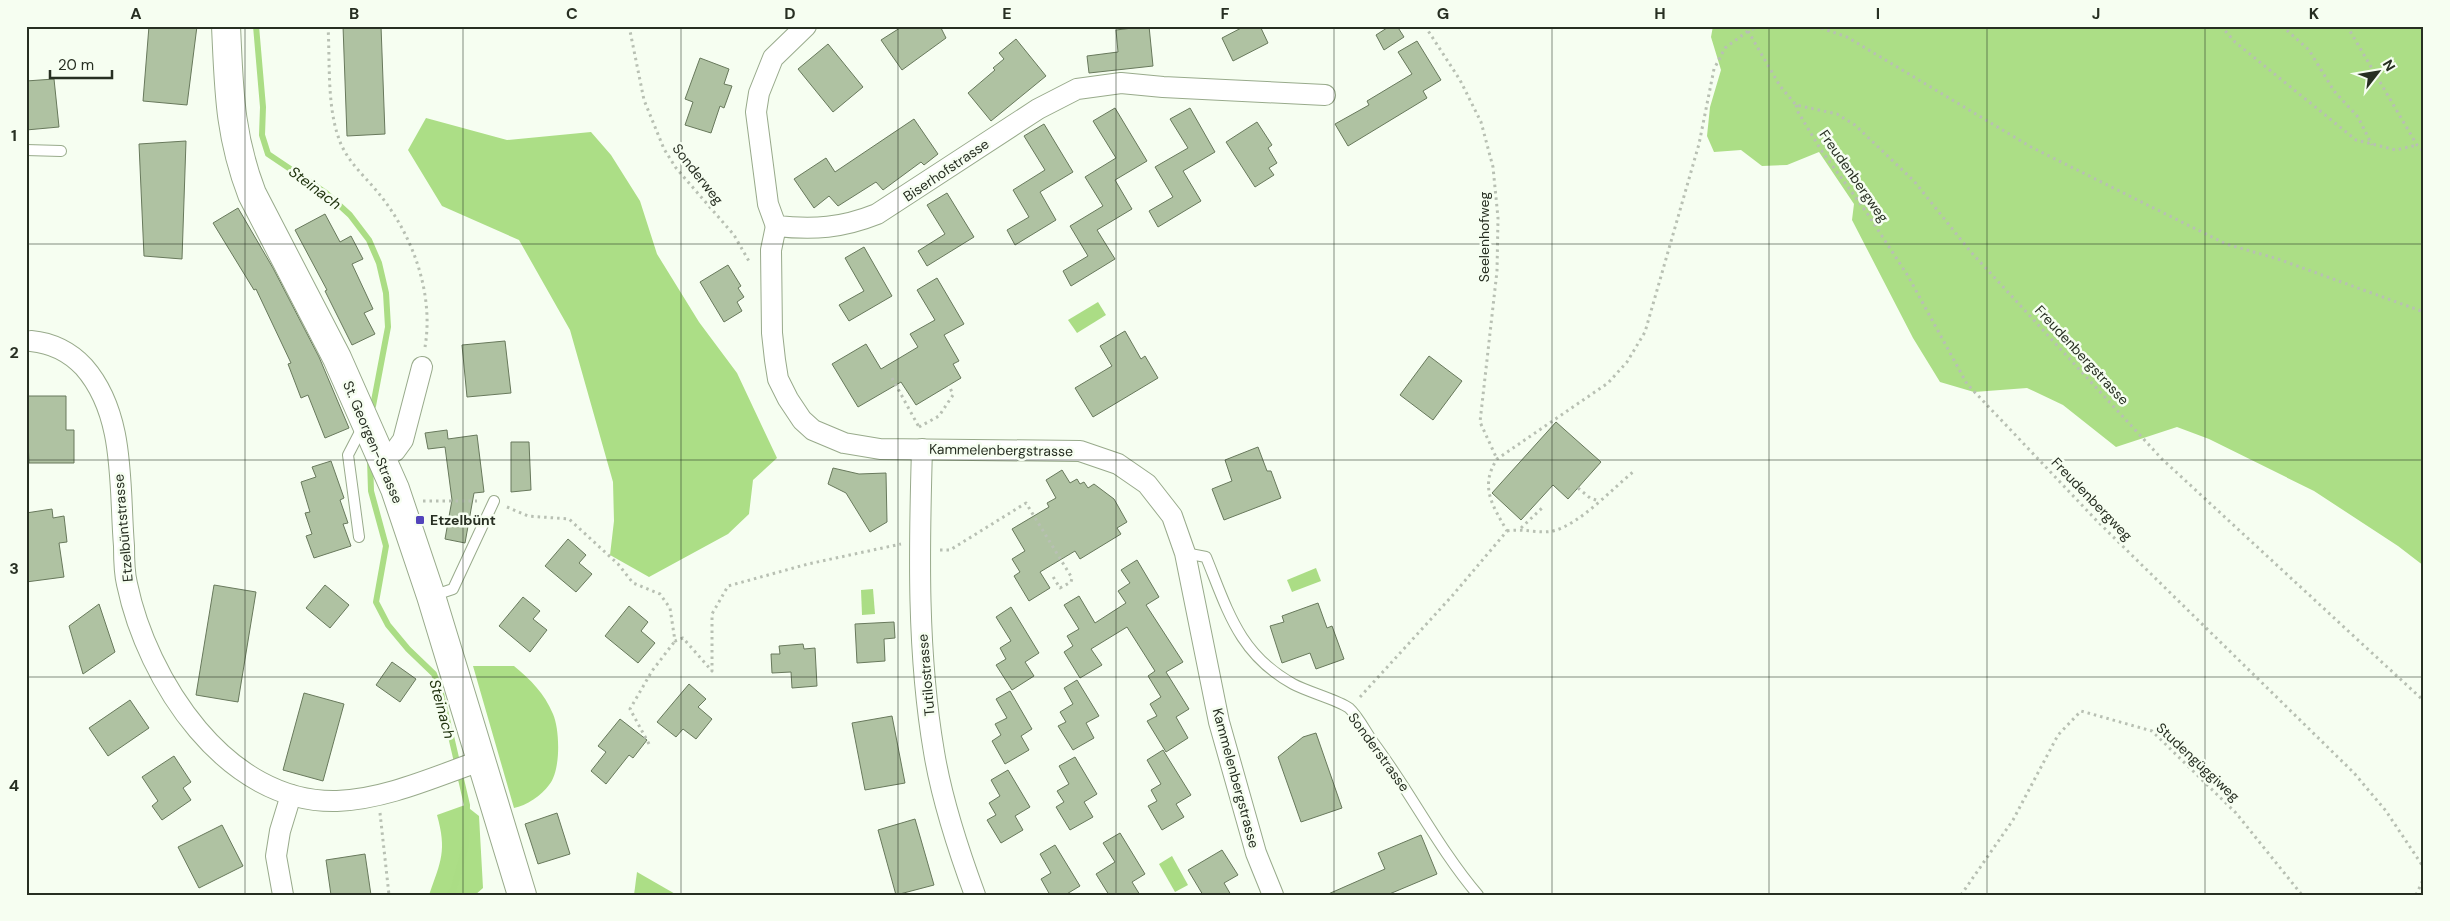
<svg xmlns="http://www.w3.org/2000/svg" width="2450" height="921" font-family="'DM Sans',sans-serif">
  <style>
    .forest { fill: #acde86 }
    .water { fill: #abdd85 }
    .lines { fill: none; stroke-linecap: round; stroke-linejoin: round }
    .stream { stroke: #abdd85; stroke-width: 6 }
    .building { fill: #afc2a2; stroke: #68795c }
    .lane-casing { stroke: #98aa8b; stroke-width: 12 }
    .street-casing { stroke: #98aa8b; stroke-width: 22 }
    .secondary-casing { stroke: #98aa8b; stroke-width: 30 }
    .path { stroke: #b8c0b3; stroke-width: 3; stroke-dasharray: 2.5 4; stroke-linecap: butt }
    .lane { stroke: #fff; stroke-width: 10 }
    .street { stroke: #fff; stroke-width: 20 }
    .secondary { stroke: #fff; stroke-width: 28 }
    .grid { fill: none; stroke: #272f22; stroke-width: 1; stroke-opacity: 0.55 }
    .poi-dot { fill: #5243bb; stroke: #f6fef1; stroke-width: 2 }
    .labels { text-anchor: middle; stroke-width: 5; stroke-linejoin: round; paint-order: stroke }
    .street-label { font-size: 14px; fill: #272f22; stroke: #f6fef1 }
    .poi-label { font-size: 14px; font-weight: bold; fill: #272f22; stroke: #f6fef1; text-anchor: start }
    .water-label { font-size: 15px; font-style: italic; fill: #213410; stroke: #f6fef1 }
    .neatline { fill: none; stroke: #272f22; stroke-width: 2 }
    .grid-label { font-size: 16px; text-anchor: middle; font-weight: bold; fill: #272f22 }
  </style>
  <rect width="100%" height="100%" fill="#f6fef1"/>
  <g class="forest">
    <path d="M1713,26H2424V566L2398,546L2314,491L2209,439L2177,427L2116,447L2063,405L2027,388L1974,392L1940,382L1913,338L1852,220L1854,204L1819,152L1787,165L1762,166L1741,150L1714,152L1707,136L1710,107L1721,70L1711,37Z"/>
    <path d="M426,118L507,140L591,132L611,155L640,201L657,254L699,322L737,373L777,458L753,480L749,514L728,534L649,577L610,555L614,521L613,482L570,330L519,240L442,206L408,150Z"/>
    <path d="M473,666H514C531,680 544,693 553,714C560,730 561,771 549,785C542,795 526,806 514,808Z"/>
    <path d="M465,805L479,816L483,888L475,895H429C441,861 447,851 437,815Z"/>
    <path d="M637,872L677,895H634Z"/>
  </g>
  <g class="water">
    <path d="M1098,302L1106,315L1077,333L1068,320Z"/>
    <path d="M1316,568L1321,581L1292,592L1287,580Z"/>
    <path d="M873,589L875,614L862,615L861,590Z"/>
    <path d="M1172,856L1188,885L1175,892L1159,864Z"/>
  </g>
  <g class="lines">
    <g class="stream">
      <path d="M256,26L263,107L262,135L268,154L326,193L350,215L369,240L379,263L386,293L388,327L373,406"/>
      <path d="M370,459L371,491L386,546L376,602L388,625L408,649L434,674L440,689L467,805L466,844L454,888L450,895"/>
    </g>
  </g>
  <g class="building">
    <path d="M149,26H197L187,105L143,101Z"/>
    <path d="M343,26H381L385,134L347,136Z"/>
    <path d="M903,26H940L946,38L902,70L881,40Z"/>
    <path d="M1149,26L1153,66L1089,73L1087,56L1118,52L1116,30Z"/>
    <path d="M1245,26H1260L1268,43L1233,61L1222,38Z"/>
    <path d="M1390,26H1397L1404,37L1384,50L1376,35Z"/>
    <path d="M1016,39L1046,76L991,121L968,93L995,70L993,68L1004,59L999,53Z"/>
    <path d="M1417,41L1441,80L1423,91L1427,98L1348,146L1335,124L1369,105L1367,101L1412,74L1398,52Z"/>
    <path d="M828,44L863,87L833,112L798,69Z"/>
    <path d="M700,58L729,69L724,84L732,86L724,108L720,106L711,133L685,125L693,102L685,99Z"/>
    <path d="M54,79L59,127L26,130V81Z"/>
    <path d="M1115,108L1147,161L1115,180L1132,209L1097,230L1115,259L1071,286L1063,271L1088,256L1070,226L1103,206L1085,177L1116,158L1093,121Z"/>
    <path d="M1190,108L1215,152L1183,171L1201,201L1158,227L1149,211L1173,197L1155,167L1188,148L1170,119Z"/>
    <path d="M914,119L938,154L924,165L921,162L883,190L876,182L838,206L829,196L814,208L794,179L826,158L835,172Z"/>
    <path d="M1257,122L1272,145L1268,148L1277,163L1269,168L1274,175L1255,187L1226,142Z"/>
    <path d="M1044,124L1073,172L1040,192L1056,220L1015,245L1007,230L1029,217L1013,190L1045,170L1024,136Z"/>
    <path d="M186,141L182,259L144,256L139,144Z"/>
    <path d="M947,193L974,237L927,266L918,251L945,234L927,205Z"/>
    <path d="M238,208L273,268L319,357L349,428L325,438L308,395L301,398L288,364L291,363L256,289L254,290L213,223Z"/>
    <path d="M325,214L340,242L351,236L363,259L352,264L373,309L364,313L375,334L352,345L325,291L327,290L295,230Z"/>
    <path d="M864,247L892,296L849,321L839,305L864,291L845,258Z"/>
    <path d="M728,265L741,286L738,288L744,297L737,302L742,311L724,322L700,282Z"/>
    <path d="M937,278L964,324L944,335L959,361L953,364L961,378L916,405L901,382L858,407L832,364L866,344L881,369L918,347L910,334L935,320L917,290Z"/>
    <path d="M1125,331L1141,359L1145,356L1158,378L1093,417L1075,388L1112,366L1100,346Z"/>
    <path d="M505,341L511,393L467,397L462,345Z"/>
    <path d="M1429,356L1462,381L1433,420L1400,395Z"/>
    <path d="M26,396H66V430H74V463H29Z"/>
    <path d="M1556,422L1601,462L1568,499L1553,485L1521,520L1492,493Z"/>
    <path d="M447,430L448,439L477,435L484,492L474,493L465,543L445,539L452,500L445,447L428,449L425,433Z"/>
    <path d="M511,442H529L531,490L511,492Z"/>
    <path d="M1258,447L1267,471H1271L1281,498L1224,520L1212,489L1232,481L1225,460Z"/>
    <path d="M331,461L344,498L340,500L348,523L343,524L351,546L314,558L306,536L312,534L305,513L310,512L301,482L316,477L312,467Z"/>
    <path d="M833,468L859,474L886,473L887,522L870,532L846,493L828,484Z"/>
    <path d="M1062,470L1070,483L1077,479L1080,484L1084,482L1088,488L1094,484L1114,499L1127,522L1117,528L1121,534L1080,559L1075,551L1040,572L1050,588L1029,601L1014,576L1020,572L1012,559L1025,551L1012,529L1049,507L1047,503L1056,498L1046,480Z"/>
    <path d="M52,509L53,518L64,516L67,542L59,543L64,577L26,582V513Z"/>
    <path d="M568,539L586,555L579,563L592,574L576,592L545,566Z"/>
    <path d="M1137,560L1159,597L1146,605L1183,662L1166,672L1189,709L1176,717L1188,738L1166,752L1147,721L1157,716L1150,704L1161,697L1148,676L1155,671L1127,627L1091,649L1102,665L1080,678L1064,652L1073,646L1067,636L1079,629L1064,605L1079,596L1095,623L1126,603L1118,591L1130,583L1121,570Z"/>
    <path d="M214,585L256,592L238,702L196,695Z"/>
    <path d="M325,585L349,605L330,628L306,608Z"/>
    <path d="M523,597L540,611L533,619L547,630L530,652L499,626Z"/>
    <path d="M1318,603L1327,628L1332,626L1344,659L1316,669L1310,653L1282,663L1270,626L1284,622L1282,616Z"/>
    <path d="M99,604L115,652L83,674L69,626Z"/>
    <path d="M629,606L648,622L641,631L655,643L638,663L605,636Z"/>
    <path d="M1011,607L1039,653L1025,662L1034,676L1012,690L996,665L1006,659L1000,648L1011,641L996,617Z"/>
    <path d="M894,622L895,638L884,639L885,661L857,663L855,624Z"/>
    <path d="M803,644L804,649L815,648L817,686L792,688L791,672L772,673L771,654H780L779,646Z"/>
    <path d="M392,662L416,679L400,702L376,685Z"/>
    <path d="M1077,680L1099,716L1086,723L1094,738L1073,750L1058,726L1066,722L1060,712L1073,704L1064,688Z"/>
    <path d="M689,684L706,699L698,707L712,719L696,739L683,729L676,737L657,722Z"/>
    <path d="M1010,691L1032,729L1021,736L1029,750L1005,764L992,741L1001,735L995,724L1007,718L996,699Z"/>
    <path d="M304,693L344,704L323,781L283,770Z"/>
    <path d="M130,700L149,728L108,756L89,728Z"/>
    <path d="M892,716L905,783L865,790L852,723Z"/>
    <path d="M620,719L647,740L633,758L629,755L606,784L591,771L606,752L598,746Z"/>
    <path d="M1316,733L1342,808L1301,822L1278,757L1303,737Z"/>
    <path d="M1163,750L1191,795L1176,804L1184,817L1162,830L1148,806L1157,801L1151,790L1161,784L1147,760Z"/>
    <path d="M174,756L191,782L183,788L191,800L162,820L152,806L158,801L142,777Z"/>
    <path d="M1075,757L1097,794L1084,802L1093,817L1070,830L1056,807L1064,802L1057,791L1069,784L1059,766Z"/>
    <path d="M1008,770L1030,807L1015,816L1023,830L1001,843L987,820L996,815L989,803L1000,796L991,780Z"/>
    <path d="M557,813L570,854L538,864L525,824Z"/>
    <path d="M915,819L934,885L896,895L878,830Z"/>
    <path d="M222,825L243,866L199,888L178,847Z"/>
    <path d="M1120,833L1145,874L1132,882L1140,895H1109L1096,874L1115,862L1103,843Z"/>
    <path d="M1421,835L1437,874L1387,895H1326L1385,869L1378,853Z"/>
    <path d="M1055,845L1080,886L1065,895H1050L1041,879L1051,873L1040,854Z"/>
    <path d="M1222,850L1238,875L1224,883L1231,895H1203L1188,870Z"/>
    <path d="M365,854L371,895H331L326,860Z"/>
  </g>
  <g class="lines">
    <g class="lane-casing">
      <g id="lane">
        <path d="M26,150L61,151"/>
        <path d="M359,537L348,455L363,426"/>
        <path d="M1185,553L1206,557C1228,611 1239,654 1293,684C1308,692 1338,700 1349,708C1358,716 1366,732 1373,742C1410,791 1438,848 1478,895"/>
        <path d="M432,596L453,589L494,501"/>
      </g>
    </g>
    <g class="street-casing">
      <g id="street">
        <path d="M806,26L773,58L759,93L756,112L768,204L776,226C814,230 842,228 877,214L1038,109L1077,89L1121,83L1163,87L1325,95"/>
        <path d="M776,226L771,250L772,333L775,360L778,379L788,399L802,420L813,430L844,443L880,449L1080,451L1118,464L1147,484L1172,516L1185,553L1219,722L1256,853L1273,895"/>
        <path d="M31,341C52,343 69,351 84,367C126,415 119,486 124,546C124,558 124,572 127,584C147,680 226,804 337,801C386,799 434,777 480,761"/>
        <path d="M922,449C919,550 917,653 934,752C942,801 958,849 975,895"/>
        <path d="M380,458L395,451L403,440L422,367"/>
        <path d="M283,895L276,856L280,831L291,795"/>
      </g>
    </g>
    <g class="secondary-casing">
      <path id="secondary" d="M226,26C229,89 229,134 252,194L337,358L395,489L431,596L522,895"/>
    </g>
    <g class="path">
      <path d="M328,26C330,60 327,104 338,136C345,160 365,176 380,195C413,236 434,294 425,347"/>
      <path d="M629,26L644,100L664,149L676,168L734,235L750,263"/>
      <path d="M1425,26L1460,80L1481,122L1493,167L1498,218L1497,271L1480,422L1497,459"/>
      <path d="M1760,26L1748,31L1780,86L1796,105L1837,114L1855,125L1914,181L1970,251L2162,459L2424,701"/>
      <path d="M1815,26L1847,37L2031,147L2226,244L2278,259L2424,312"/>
      <path d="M2221,26L2235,42L2356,140L2396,150L2417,145"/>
      <path d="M2282,26L2309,50L2334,91L2358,117L2372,145"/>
      <path d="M2347,26L2417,145L2424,152"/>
      <path d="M1796,105L1798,112L1821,150L1867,213L1908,276L1967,384L2097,521L2354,773L2386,811L2424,868"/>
      <path d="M892,378L920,429"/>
      <path d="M919,427L939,416L953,395L949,385"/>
      <path d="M1578,488L1590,498L1599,501"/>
      <path d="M423,501H477"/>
      <path d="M507,507L528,516L569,519L618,564L633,583L660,594L670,608L675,641L683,638L712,671V614L728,586L808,564L901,544"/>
      <path d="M1521,528L1542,508"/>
      <path d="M1507,531C1523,528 1539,534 1553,531C1580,524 1611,490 1633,472"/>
      <path d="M940,550H950L1026,503L1072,578L1071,582L1060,588L1052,575"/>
      <path d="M1360,697L1452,596L1507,531C1493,506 1479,487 1497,459L1608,383L1627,362L1645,332L1699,144L1714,69L1725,48L1748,31L1746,26"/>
      <path d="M649,744L630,709L652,671L675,641"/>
      <path d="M380,813L389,895"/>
      <path d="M1961,895L2013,820L2058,735L2081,711L2152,731L2236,813L2302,895"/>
      <path d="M2416,895L2424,878"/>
    </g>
    <use href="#lane" class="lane"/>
    <use href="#street" class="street"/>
    <use href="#secondary" class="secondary"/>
  </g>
  <path class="grid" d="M245,26V895M463,26V895M681,26V895M898,26V895M1116,26V895M1334,26V895M1552,26V895M1769,26V895M1987,26V895M2205,26V895M26,244H2424M26,460H2424M26,677H2424"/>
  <rect class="poi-dot" x="415" y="515" width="10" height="10" rx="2.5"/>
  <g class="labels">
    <g class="street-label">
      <text transform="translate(946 170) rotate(-34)" y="5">Biserhofstrasse</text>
      <text transform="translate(698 174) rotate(52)" y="5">Sonderweg</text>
      <text transform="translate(1854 176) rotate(55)" y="5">Freudenbergweg</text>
      <text transform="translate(1484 237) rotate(-90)" y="5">Seelenhofweg</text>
      <text transform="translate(2082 355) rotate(47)" y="5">Freudenbergstrasse</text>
      <text transform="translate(373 442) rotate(67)" y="5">St. Georgen-Strasse</text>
      <text transform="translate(1001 450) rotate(1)" y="5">Kammelenbergstrasse</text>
      <text transform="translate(2092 499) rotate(46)" y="5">Freudenbergweg</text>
      <text transform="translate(123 528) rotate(-95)" y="5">Etzelbüntstrasse</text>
      <text transform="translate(926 675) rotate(-95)" y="5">Tutilostrasse</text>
      <text transform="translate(1379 752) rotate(54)" y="5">Sonderstrasse</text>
      <text transform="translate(2198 762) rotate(43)" y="5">Studengüggiweg</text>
      <text transform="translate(1236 778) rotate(75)" y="5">Kammelenbergstrasse</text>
    </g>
    <g class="poi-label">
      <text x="430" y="525">Etzelbünt</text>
    </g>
    <g class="water-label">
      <text transform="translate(315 188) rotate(37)" y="5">Steinach</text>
      <text transform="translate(442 709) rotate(75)" y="5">Steinach</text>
    </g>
  </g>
  <rect width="2450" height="921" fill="none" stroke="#f6fef1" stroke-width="55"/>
  <g transform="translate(2378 72) rotate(59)" stroke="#f6fef1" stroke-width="4" paint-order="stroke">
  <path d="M0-4L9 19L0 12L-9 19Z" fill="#272f22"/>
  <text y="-8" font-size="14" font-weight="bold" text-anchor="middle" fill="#272f22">N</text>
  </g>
  <path d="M50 70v8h62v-8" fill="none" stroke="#272f22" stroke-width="2.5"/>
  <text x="58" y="70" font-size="15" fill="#272f22" stroke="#f6fef1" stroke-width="4" paint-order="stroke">20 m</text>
  <rect x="28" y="28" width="2394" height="866" class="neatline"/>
  <g class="grid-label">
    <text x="136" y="19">A</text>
    <text x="354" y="19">B</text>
    <text x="572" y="19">C</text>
    <text x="790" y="19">D</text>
    <text x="1007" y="19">E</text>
    <text x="1225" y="19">F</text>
    <text x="1443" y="19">G</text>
    <text x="1660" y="19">H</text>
    <text x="1878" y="19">I</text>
    <text x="2096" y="19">J</text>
    <text x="2314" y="19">K</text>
    <text x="14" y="141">1</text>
    <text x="14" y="358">2</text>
    <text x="14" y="574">3</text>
    <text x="14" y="791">4</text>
  </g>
</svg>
